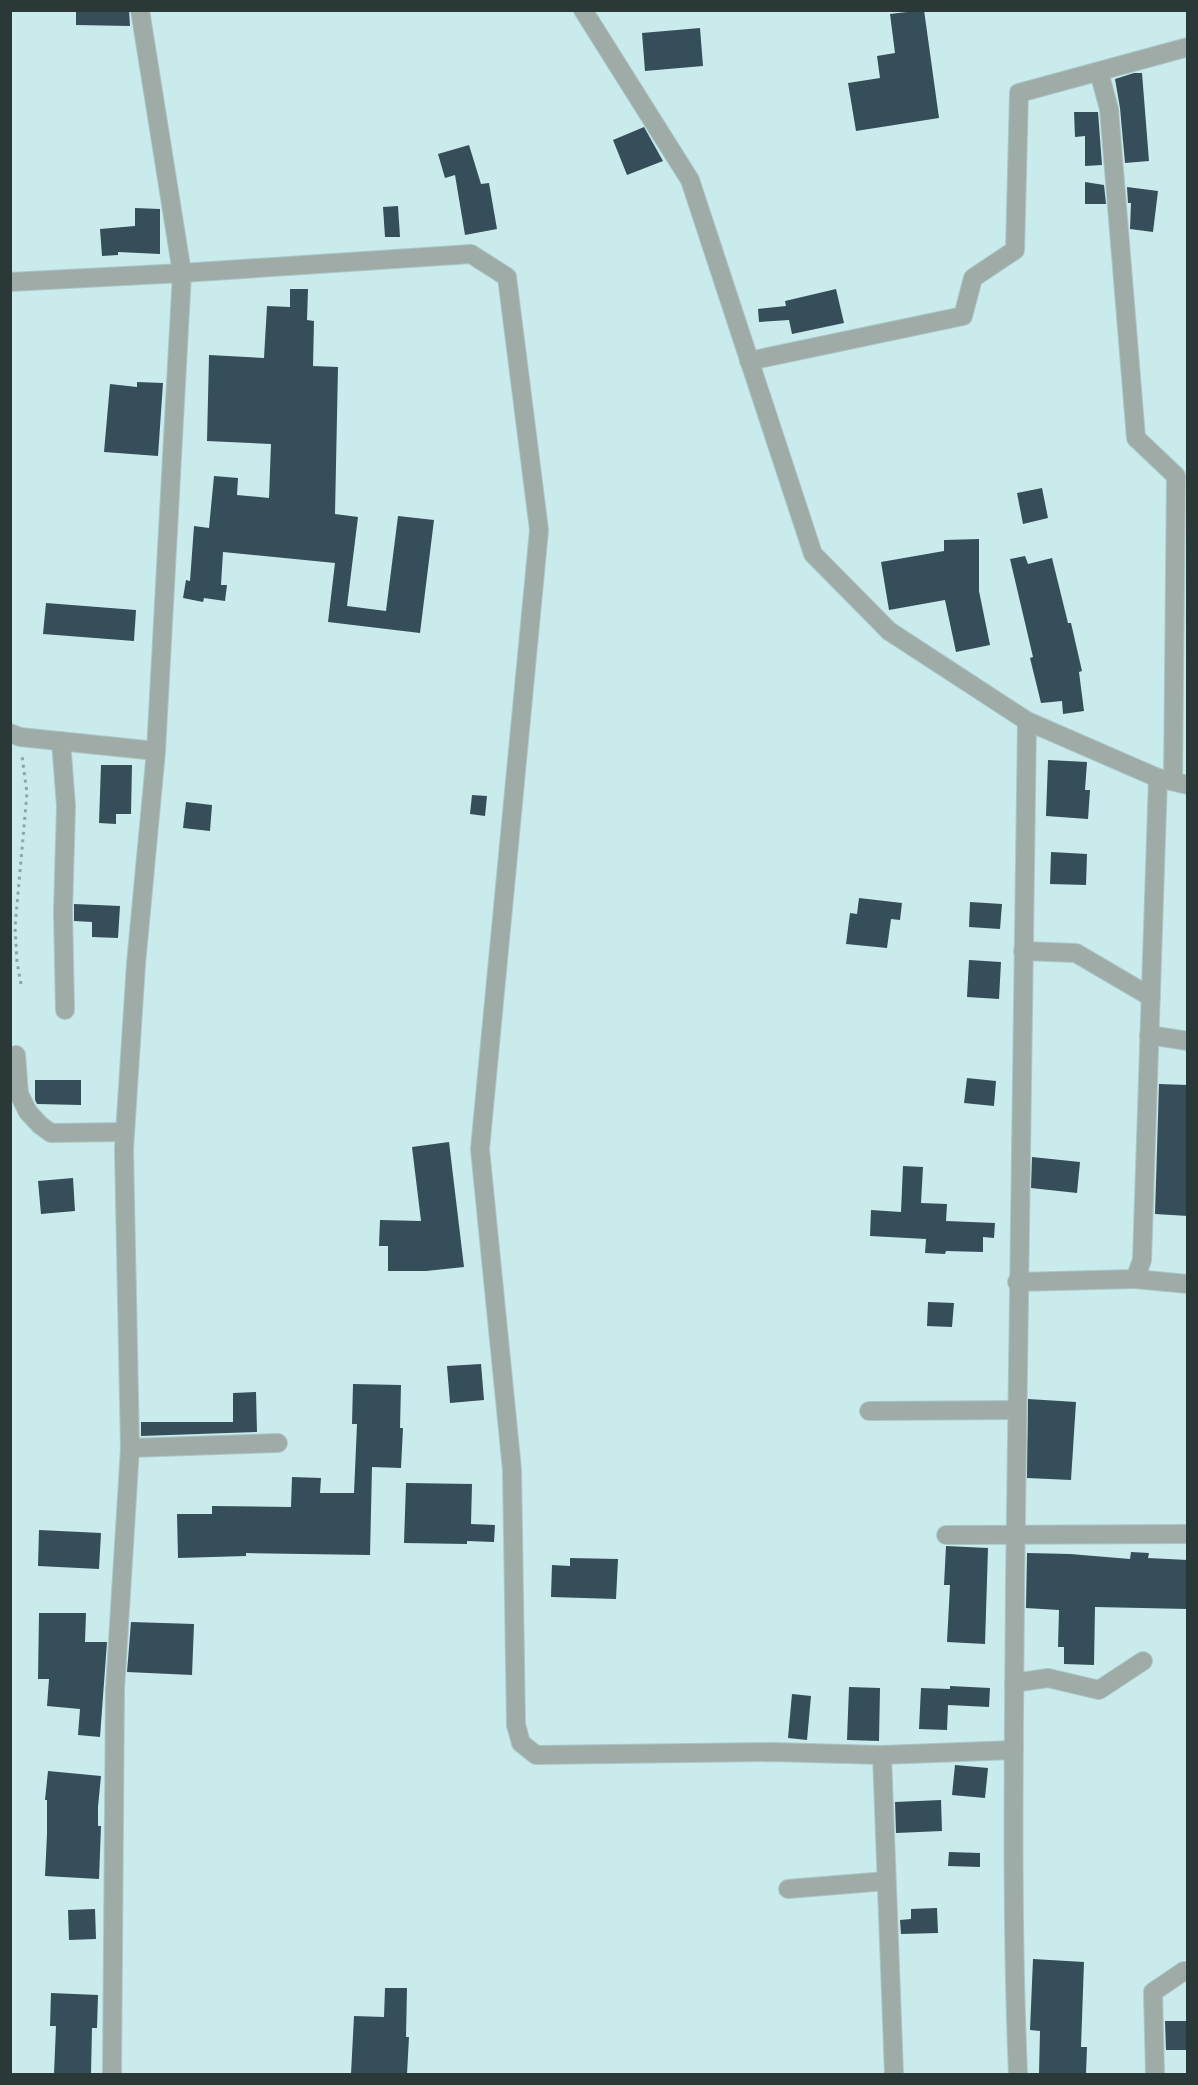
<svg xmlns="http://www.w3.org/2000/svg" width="1198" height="2085" font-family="Manrope,sans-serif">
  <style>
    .building { fill: #364e59 }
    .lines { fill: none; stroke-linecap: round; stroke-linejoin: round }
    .minor-casing { stroke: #aac7c8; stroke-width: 20 }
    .path { stroke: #8ca6a6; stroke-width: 3; stroke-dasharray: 3 4.5; stroke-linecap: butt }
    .minor { stroke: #9faba7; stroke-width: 18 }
  </style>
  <rect width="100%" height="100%" fill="#caebec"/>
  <g class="building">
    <path d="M76,10H129L130,26L76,25Z"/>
    <path d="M924,10L939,118L856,131L848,83L880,78L877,56L895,53L890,14Z"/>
    <path d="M700,28L703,66L645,71L642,33Z"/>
    <path d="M1134,73H1142L1149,161L1125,163L1120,108L1115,79Z"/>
    <path d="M1074,112H1098L1102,165L1085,166V136L1075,137Z"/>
    <path d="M644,127L663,161L627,175L613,140Z"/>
    <path d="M469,145L481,184L489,183L497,229L465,235L455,175L445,178L438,154Z"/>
    <path d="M1085,182L1104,185L1106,204H1085Z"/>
    <path d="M1127,187L1158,191L1153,232L1130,229L1131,203H1128Z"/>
    <path d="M398,206L400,237H385L383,207Z"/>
    <path d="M135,208L160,209V254L118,252V255L102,256L100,229L135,226Z"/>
    <path d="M290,289H308L307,320L314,321L313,366L338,367L335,514L358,517L347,606L386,611L398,516L434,520L420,633L328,622L335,563L223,552L221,585H227L225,601L204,598L203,602L183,598L186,580L190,581L194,526L209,528L214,476L238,478L237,495L269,498L271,444L207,441L209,355L264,358L267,306L290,307Z"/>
    <path d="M836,289L844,323L792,334L789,320L759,322L758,309L786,306L785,301Z"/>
    <path d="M137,382L163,383L158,456L104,452L110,384L137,387Z"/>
    <path d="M1042,488L1048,518L1023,524L1017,493Z"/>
    <path d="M979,539V591L990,645L956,652L945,600L889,610L881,562L944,551V540Z"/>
    <path d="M1025,556L1028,564L1052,558L1068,623H1071L1082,671L1079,672L1084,711L1063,714L1062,701L1041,703L1030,658L1033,657L1010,559Z"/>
    <path d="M46,603L136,610L134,641L43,634Z"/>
    <path d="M1048,760L1087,762L1085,790H1090L1088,819L1046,816Z"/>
    <path d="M101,765H132L131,814H116V824L99,823Z"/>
    <path d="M472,795L487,796L485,816L470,814Z"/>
    <path d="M186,802L212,805L210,831L183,828Z"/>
    <path d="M1051,852L1087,854L1086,885L1050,884Z"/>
    <path d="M859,898L902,903L900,920L891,919L887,948L846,944L850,913L857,914Z"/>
    <path d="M970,902L1002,904L1000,929L969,927Z"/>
    <path d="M74,904L120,906L118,938L92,937V922L74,921Z"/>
    <path d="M969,960L1001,962L999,999L967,997Z"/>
    <path d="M967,1078L996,1081L994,1106L964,1103Z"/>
    <path d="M35,1080H81V1105L37,1104L35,1100Z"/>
    <path d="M1159,1084L1188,1085V1216L1155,1214Z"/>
    <path d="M449,1142L464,1267L426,1271H388V1246H379L380,1220L421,1221L412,1147Z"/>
    <path d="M1032,1157L1080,1162L1077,1193L1031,1188Z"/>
    <path d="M903,1166L923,1167L921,1203L947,1204L946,1221L995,1223L994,1238L983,1237V1252L946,1251L945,1254L925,1253L926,1239L870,1236L871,1210L901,1212Z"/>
    <path d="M73,1178L75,1211L41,1214L38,1181Z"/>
    <path d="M928,1302L954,1303L952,1327L927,1326Z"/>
    <path d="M481,1364L484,1400L450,1403L447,1366Z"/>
    <path d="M353,1384L401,1385L400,1428H403L401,1468L372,1467L370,1555L246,1553V1556L178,1558L177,1514H212V1506L291,1507L292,1477L321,1478L320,1493H354L357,1424H352Z"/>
    <path d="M256,1392L257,1432L141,1436V1422H233V1393Z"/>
    <path d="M1028,1399L1076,1402L1071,1480L1027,1478Z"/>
    <path d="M406,1483L472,1484L471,1524L495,1525L494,1542L467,1541V1544L404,1543Z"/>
    <path d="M39,1530L101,1533L99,1569L38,1566Z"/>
    <path d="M946,1546L988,1548L985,1644L947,1642L950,1585H944Z"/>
    <path d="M1131,1552L1149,1553L1148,1558L1188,1560V1609L1095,1607L1094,1665L1064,1664V1647H1058L1059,1610L1026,1608L1027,1553L1070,1554L1130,1559Z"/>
    <path d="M570,1558L618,1559L616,1599L551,1597L552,1565L570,1566Z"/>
    <path d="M39,1613H86L85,1642H107L100,1737L78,1735L80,1709L47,1706L49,1679H38Z"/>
    <path d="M131,1622L194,1624L192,1675L127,1672Z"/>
    <path d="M950,1686L990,1688L989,1707L948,1705L947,1730L919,1729L921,1688L950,1689Z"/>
    <path d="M849,1687L880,1688L879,1741L847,1740Z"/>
    <path d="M792,1694L811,1696L807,1740L788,1738Z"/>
    <path d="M955,1765L988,1768L985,1798L952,1795Z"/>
    <path d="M48,1771L101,1776L98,1807V1826H101L99,1879L45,1876L47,1834V1800H45Z"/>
    <path d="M941,1800L942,1831L896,1833L895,1802Z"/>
    <path d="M949,1852L980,1853V1867L948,1866Z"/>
    <path d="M937,1908L938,1933L901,1934L900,1920L911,1919V1909Z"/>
    <path d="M95,1909L96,1939L69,1940L68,1910Z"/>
    <path d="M1033,1959L1084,1962L1081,2047H1087L1086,2074H1039L1040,2031L1030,2030Z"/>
    <path d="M385,1988H407L406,2037H409L407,2074H351L354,2016L384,2017Z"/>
    <path d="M51,1993L98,1995L97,2028H92L91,2074H54L56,2026H50Z"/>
    <path d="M1165,2021H1188V2050H1166Z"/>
  </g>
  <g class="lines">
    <g class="minor-casing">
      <g id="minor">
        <path d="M583,10L690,180L813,554L889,631L1027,721L1158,778L1188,785"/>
        <path d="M1099,72L1109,109L1136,438L1176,476L1173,781"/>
        <path d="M10,282L182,273L471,254L507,277L539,530L480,1149L512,1470L516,1725L521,1743L536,1755L772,1752L882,1755L1014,1750"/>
        <path d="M749,361L963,316L973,278L1015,250L1019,93L1188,47"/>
        <path d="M10,733L20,737L156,751"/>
        <path d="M61,741L66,806L63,912L65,1010"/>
        <path d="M1023,951L1076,953L1151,997"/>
        <path d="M1149,1035L1188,1041"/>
        <path d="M16,1055L19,1094L28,1112L40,1125L51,1133L125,1132"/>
        <path d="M1135,1279L1188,1284"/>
        <path d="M1017,1282L1135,1279L1142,1260L1158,778"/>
        <path d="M869,1411L1016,1410"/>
        <path d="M130,1448L124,1149L136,964L156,751L182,273L140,10"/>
        <path d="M946,1535L1188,1534"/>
        <path d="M1014,1683L1048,1678L1099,1690L1143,1661"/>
        <path d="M882,1755L894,2074"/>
        <path d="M788,1889L886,1881"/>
        <path d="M112,2074L115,1689L130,1448L278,1443"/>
        <path d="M1018,2074C1011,1911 1014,1748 1015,1585C1017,1297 1022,1009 1027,721"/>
        <path d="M1155,2074L1153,1992L1184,1971L1188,1972"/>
      </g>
    </g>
    <path class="path" d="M21,984L17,962L15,927L27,793L22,756"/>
    <use href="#minor" class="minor"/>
  </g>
  <rect width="1198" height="2085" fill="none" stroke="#2b3838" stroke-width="24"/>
</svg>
